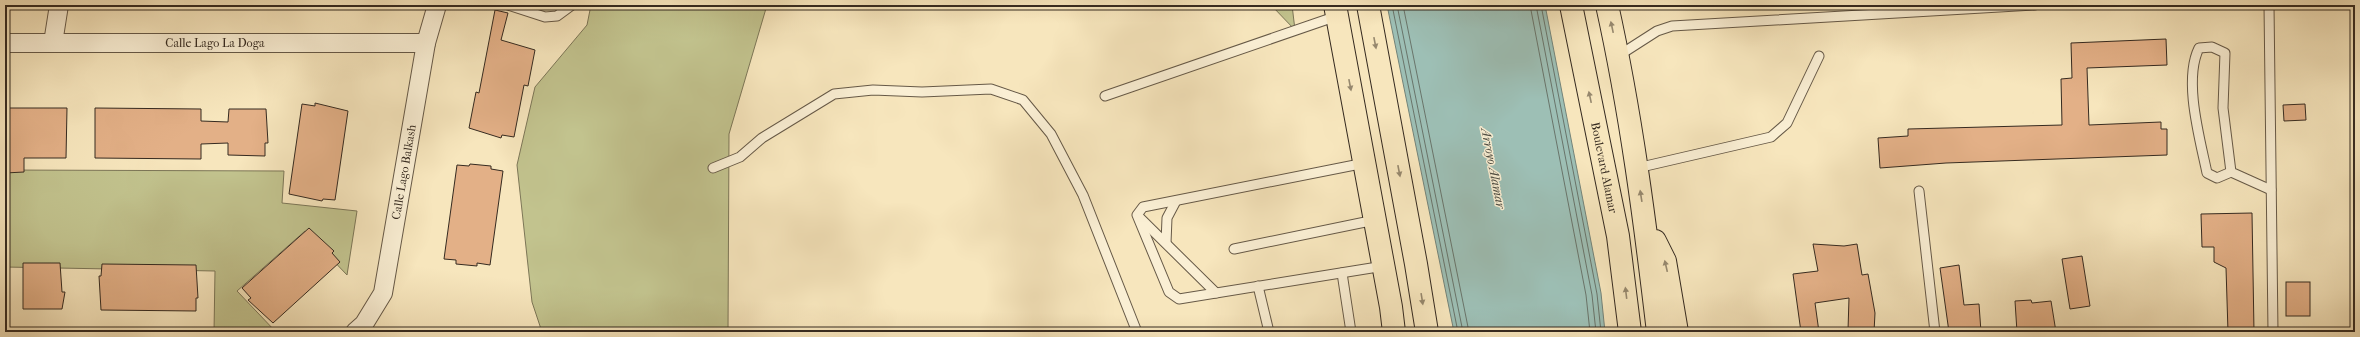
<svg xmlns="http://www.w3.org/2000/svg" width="2360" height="337" font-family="'IM FELL French Canon',serif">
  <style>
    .green { fill: #c2c38e; stroke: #7c7657 }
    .water { fill: #9dbfb5; stroke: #738379 }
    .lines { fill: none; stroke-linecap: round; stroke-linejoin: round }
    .shore { stroke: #69746a; stroke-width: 1 }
    .building { fill: #e3b087; stroke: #352a20 }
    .service-casing { stroke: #665947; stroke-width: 11 }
    .minor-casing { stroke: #665947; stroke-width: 20 }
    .trunk-casing { stroke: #352a20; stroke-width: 24 }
    .service { stroke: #faefd4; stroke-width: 9 }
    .minor { stroke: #faefd4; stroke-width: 18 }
    .trunk { stroke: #f7e6bd; stroke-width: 22 }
    .oneway { fill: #96886e }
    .labels { text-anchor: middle; stroke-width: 3; stroke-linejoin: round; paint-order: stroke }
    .street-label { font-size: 12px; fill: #352a20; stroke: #faefd4 }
    .water-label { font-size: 13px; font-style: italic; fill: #4f4f45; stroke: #faefd4 }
  </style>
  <rect width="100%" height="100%" fill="#f7e6bd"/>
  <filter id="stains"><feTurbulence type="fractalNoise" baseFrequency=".005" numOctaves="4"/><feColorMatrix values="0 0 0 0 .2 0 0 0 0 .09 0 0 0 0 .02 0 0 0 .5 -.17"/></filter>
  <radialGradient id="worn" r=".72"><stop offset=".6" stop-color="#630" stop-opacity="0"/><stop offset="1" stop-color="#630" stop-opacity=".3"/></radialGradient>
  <g class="green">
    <path d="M591,5H767L729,134L728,332H542L532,302L517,165L535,87L587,25Z"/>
    <path d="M1271,5H1292L1295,30Z"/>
    <path d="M5,170L284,171L282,203L357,211L347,275L305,231L237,291L276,332H214L215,271L5,267Z"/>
  </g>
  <path class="water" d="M1387,5H1545L1601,293L1605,332H1454Z"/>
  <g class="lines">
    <g class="shore">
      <path d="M1392,5L1458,332"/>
      <path d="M1397,5L1463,332"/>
      <path d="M1403,5L1469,332"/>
      <path d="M1530,5L1586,295L1590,332"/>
      <path d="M1536,5L1592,295L1596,332"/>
      <path d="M1541,5L1597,294L1601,332"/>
    </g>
  </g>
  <g class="building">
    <path d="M495,10L508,13L501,40L535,50L528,86L524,85L514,137L502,135L501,138L469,128L476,92L479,93Z"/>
    <path d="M2166,39L2167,65L2087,68L2089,125L2161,122V129H2167V155L1946,163L1880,168L1878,138L1908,136V129L2062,125L2061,79L2072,78L2071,43Z"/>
    <path d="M315,103L348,111L335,200L323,199L322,201L289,194L302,104L315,106Z"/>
    <path d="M2305,104L2306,120L2284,121L2283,105Z"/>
    <path d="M5,108H67L66,158H24V172L5,173Z"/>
    <path d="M95,108L201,109V121L228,122L229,109H266L268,143H265V156L228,155V143L201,144V159L95,158Z"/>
    <path d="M470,164L491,166V169L503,171L490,265L477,263V266L456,264V260L444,259L457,165L469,166Z"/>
    <path d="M2252,213L2254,332H2228L2226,268L2214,262V247H2202L2201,214Z"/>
    <path d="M309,228L334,251L332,253L340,262L273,323L248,300L251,298L242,288Z"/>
    <path d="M1813,244L1844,246L1857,244L1862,275L1868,274L1875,313L1874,332L1848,330L1849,298L1815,303L1819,332H1801L1793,274L1818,271Z"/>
    <path d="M2082,256L2090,306L2070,309L2062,259Z"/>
    <path d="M23,263H60L62,292H65L62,309H23Z"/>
    <path d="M102,264L196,265L198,298H196V311L101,310L99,276H101Z"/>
    <path d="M1959,265L1964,305L1979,304L1981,332H1949L1940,268Z"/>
    <rect x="2286" y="282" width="24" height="34"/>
    <path d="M2031,300L2032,303L2051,301L2056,332H2017L2015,301Z"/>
  </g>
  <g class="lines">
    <g class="service-casing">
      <g id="service">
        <path d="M508,5L545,17L557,16L572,5"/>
        <path d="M2269,5L2273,332"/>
        <path d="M1618,56L1657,31L1672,26L2035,5"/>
        <path d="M1105,96L1337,16"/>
        <path d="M1365,163L1143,207L1137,215L1169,292L1179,299L1384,266"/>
        <path d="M713,168L740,157L762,138L834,94L873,90L922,92L991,89L1023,100L1051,134L1083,195L1137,332"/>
        <path d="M1637,168L1771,137L1787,123L1819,56"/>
        <path d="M2231,172L2223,108L2225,53L2212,47L2199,48C2183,80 2200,139 2207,173L2217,178L2231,172L2271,190"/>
        <path d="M1919,191L1935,332"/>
        <path d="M1140,218L1216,293"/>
        <path d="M1166,243L1167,218L1176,201"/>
        <path d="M1234,249L1375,220"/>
        <path d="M1342,273L1351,332"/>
        <path d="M1258,286L1269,332"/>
      </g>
    </g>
    <g class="minor-casing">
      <g id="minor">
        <path id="s1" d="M5,43H426"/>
        <path d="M53,43L59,5"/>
        <path id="s2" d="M355,332L364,324L383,293L426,43L437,5"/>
      </g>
    </g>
    <g class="trunk-casing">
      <g id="trunk">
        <path d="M1335,5L1391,307L1394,332"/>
        <path d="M1368,5L1416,264L1427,332"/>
        <path id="s3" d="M1571,5L1618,236L1630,332"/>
        <path d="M1607,5C1631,113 1645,222 1658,332"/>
        <path d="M1655,241L1665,261L1677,332"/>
      </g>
    </g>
    <use href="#service" class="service"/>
    <use href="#minor" class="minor"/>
    <use href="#trunk" class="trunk"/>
  </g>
  <defs><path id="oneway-solid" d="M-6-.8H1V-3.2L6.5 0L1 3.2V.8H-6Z"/></defs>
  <g class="oneway">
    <use href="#oneway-solid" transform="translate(1612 27) rotate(-102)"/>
    <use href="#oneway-solid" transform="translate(1375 43) rotate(79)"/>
    <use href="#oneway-solid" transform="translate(1350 85) rotate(79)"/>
    <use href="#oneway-solid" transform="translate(1590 97) rotate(-102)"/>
    <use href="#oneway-solid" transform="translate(1399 171) rotate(79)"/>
    <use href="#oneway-solid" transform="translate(1641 196) rotate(-99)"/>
    <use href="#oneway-solid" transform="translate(1666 266) rotate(-103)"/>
    <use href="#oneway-solid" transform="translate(1626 293) rotate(-97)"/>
    <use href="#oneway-solid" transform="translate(1422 299) rotate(81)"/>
  </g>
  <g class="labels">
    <g class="street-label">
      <text dy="4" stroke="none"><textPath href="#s1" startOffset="210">Calle Lago La Doga</textPath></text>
      <text dy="4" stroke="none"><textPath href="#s3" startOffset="166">Boulevard Alamar</textPath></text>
      <text dy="4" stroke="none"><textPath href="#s2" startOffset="171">Calle Lago Balkash</textPath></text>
    </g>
    <g class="water-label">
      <text transform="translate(1494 168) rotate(79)" y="5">Arroyo Alamar</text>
    </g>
  </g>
  <rect width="2360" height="337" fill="none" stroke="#f7e6bd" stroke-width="20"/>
  <rect x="6" y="6" width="2348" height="325" fill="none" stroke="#352a20" stroke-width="2"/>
  <rect x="10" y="10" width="2340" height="317" fill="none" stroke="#352a20"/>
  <rect width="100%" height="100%" filter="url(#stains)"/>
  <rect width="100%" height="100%" fill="url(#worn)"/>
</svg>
